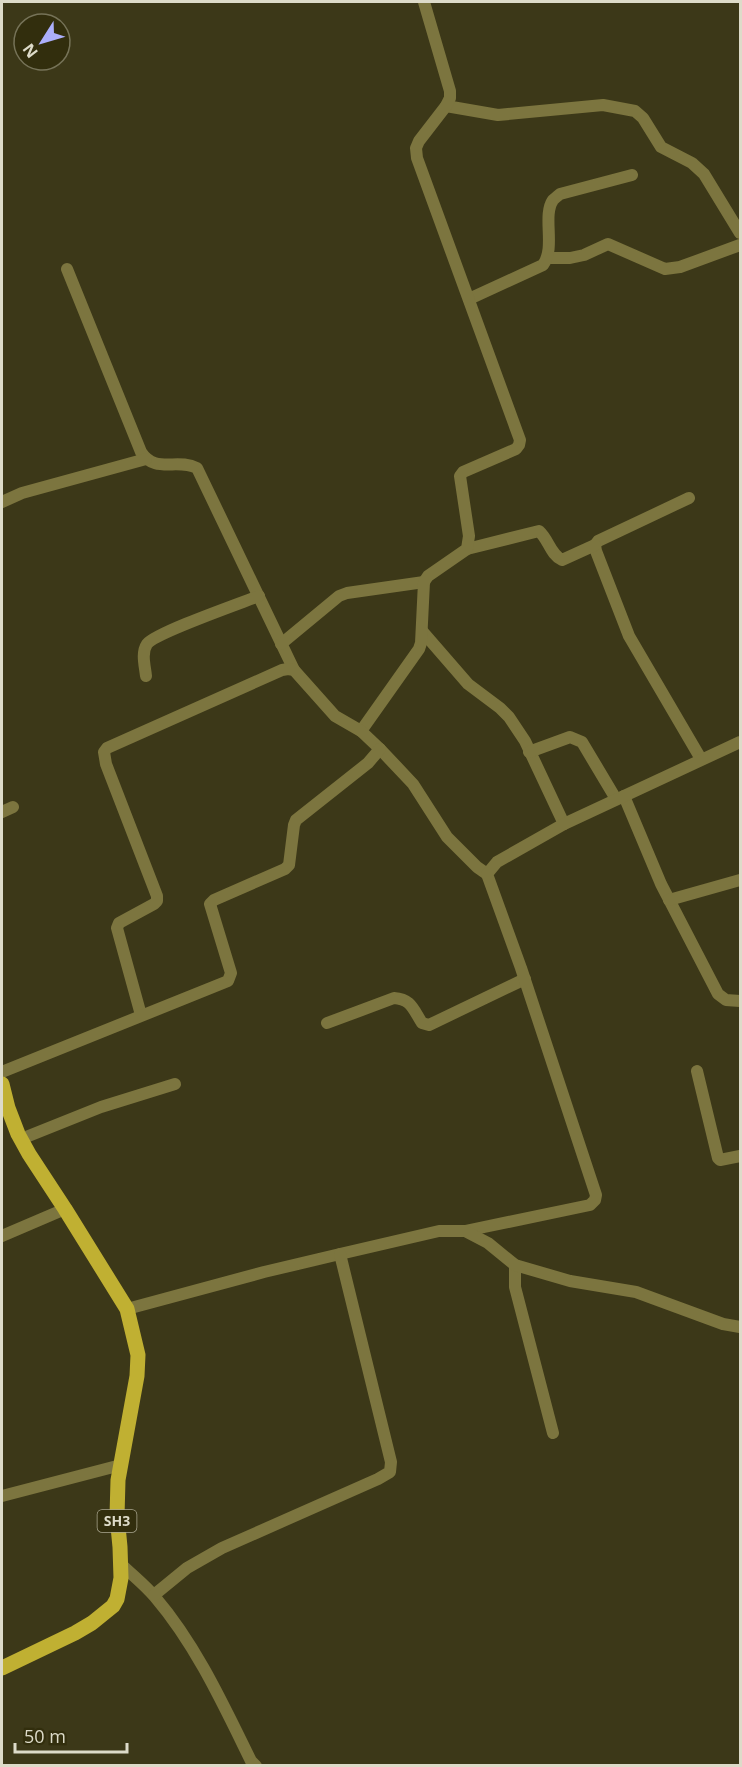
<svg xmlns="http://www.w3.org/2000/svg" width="742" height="1767" font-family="'Open Sans',sans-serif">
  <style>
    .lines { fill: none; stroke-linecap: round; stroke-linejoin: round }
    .minor { stroke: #7c753f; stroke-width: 12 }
    .primary { stroke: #c0b032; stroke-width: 15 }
    .labels { text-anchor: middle; stroke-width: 5; stroke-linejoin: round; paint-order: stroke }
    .shield { fill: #322e0d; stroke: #aaa791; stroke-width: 1.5 }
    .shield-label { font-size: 14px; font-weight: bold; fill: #dddbc9 }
  </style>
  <rect width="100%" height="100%" fill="#3c3818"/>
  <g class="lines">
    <g class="minor">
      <path d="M446,106L498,115L603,105L635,111L643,118L661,147L692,163L704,174L740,233"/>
      <path d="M548,258H570L584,255L608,244L665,269L680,267L740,245"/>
      <path d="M67,269L141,452C155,474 177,458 197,468L294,670"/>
      <path d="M469,299L543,265C556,247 542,216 553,200C554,199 560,194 560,194L632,175"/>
      <path d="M689,498L598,541L595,545L596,551L629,636L701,759"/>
      <path d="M2,502L22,493L146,459"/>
      <path d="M467,549L539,531C549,540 550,554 562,560L595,545"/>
      <path d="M422,631L468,684L500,708L509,717L525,741L564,824"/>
      <path d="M281,644L339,596L347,593L424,582"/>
      <path d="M146,676C145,666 141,653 147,644C155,633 241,603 259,596"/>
      <path d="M361,731L419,649L421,643L424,582L428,576L467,549L469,536L460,476L463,472L516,449L519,445L520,440L417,158L416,148L419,141L446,106L450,98V91L424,2"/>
      <path d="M529,752L570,737L582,742L616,799"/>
      <path d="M624,796L661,884L718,994L726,1000L740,1001"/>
      <path d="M2,812L13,807"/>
      <path d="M669,900L740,880"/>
      <path d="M141,1015L117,928L119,923L154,904L157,901V896L106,764L104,752L107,748L282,670L288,669L294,670L335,716L361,731L380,749L413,784L447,837L477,867L487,874"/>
      <path d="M327,1023L394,998C411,999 413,1009 422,1023L429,1025L525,979"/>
      <path d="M697,1071L718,1158L720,1160L740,1156"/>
      <path d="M2,1072L228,981L231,973L210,904L214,900L285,869L289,865L294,825L296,820L368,763L380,749"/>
      <path d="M21,1139L101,1107L175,1084"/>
      <path d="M465,1231L590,1205L595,1200L596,1195L521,968L487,874L497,862L564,824L740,742"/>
      <path d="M2,1236L65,1209"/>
      <path d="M515,1265V1287L553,1433"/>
      <path d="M127,1309L264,1272L340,1254L439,1231H465L488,1243L515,1265L570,1281L636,1292L723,1324L740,1327"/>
      <path d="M2,1496L121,1465"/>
      <path d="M121,1564C132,1575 145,1585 155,1597C196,1645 223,1704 251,1761L256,1766"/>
      <path d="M154,1595L187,1568L222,1548L378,1479L390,1472L391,1462L340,1254"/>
    </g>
    <path class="primary" d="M2,1084L8,1108L18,1134L29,1154L65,1209L127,1309L138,1355L137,1376L118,1480L117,1516L120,1547L121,1578L117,1599L113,1606L92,1623L75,1633L2,1668"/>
  </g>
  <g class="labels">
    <rect class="shield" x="97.5" y="1510" width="39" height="22" rx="4.5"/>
    <g class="shield-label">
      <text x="117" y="1526">SH3</text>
    </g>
  </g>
  <rect width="742" height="1767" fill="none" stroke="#dddbc9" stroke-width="6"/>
  <g transform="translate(42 42) rotate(233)"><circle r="28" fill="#322e0d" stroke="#767358" stroke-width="1.5"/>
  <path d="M0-4.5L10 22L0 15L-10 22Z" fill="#acaffb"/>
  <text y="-9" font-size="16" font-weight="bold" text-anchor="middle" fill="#dddbc9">N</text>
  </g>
  <path d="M15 1743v9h112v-9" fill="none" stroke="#dddbc9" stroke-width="3"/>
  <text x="24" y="1743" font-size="18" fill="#dddbc9" stroke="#322e0d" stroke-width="4.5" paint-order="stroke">50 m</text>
</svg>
